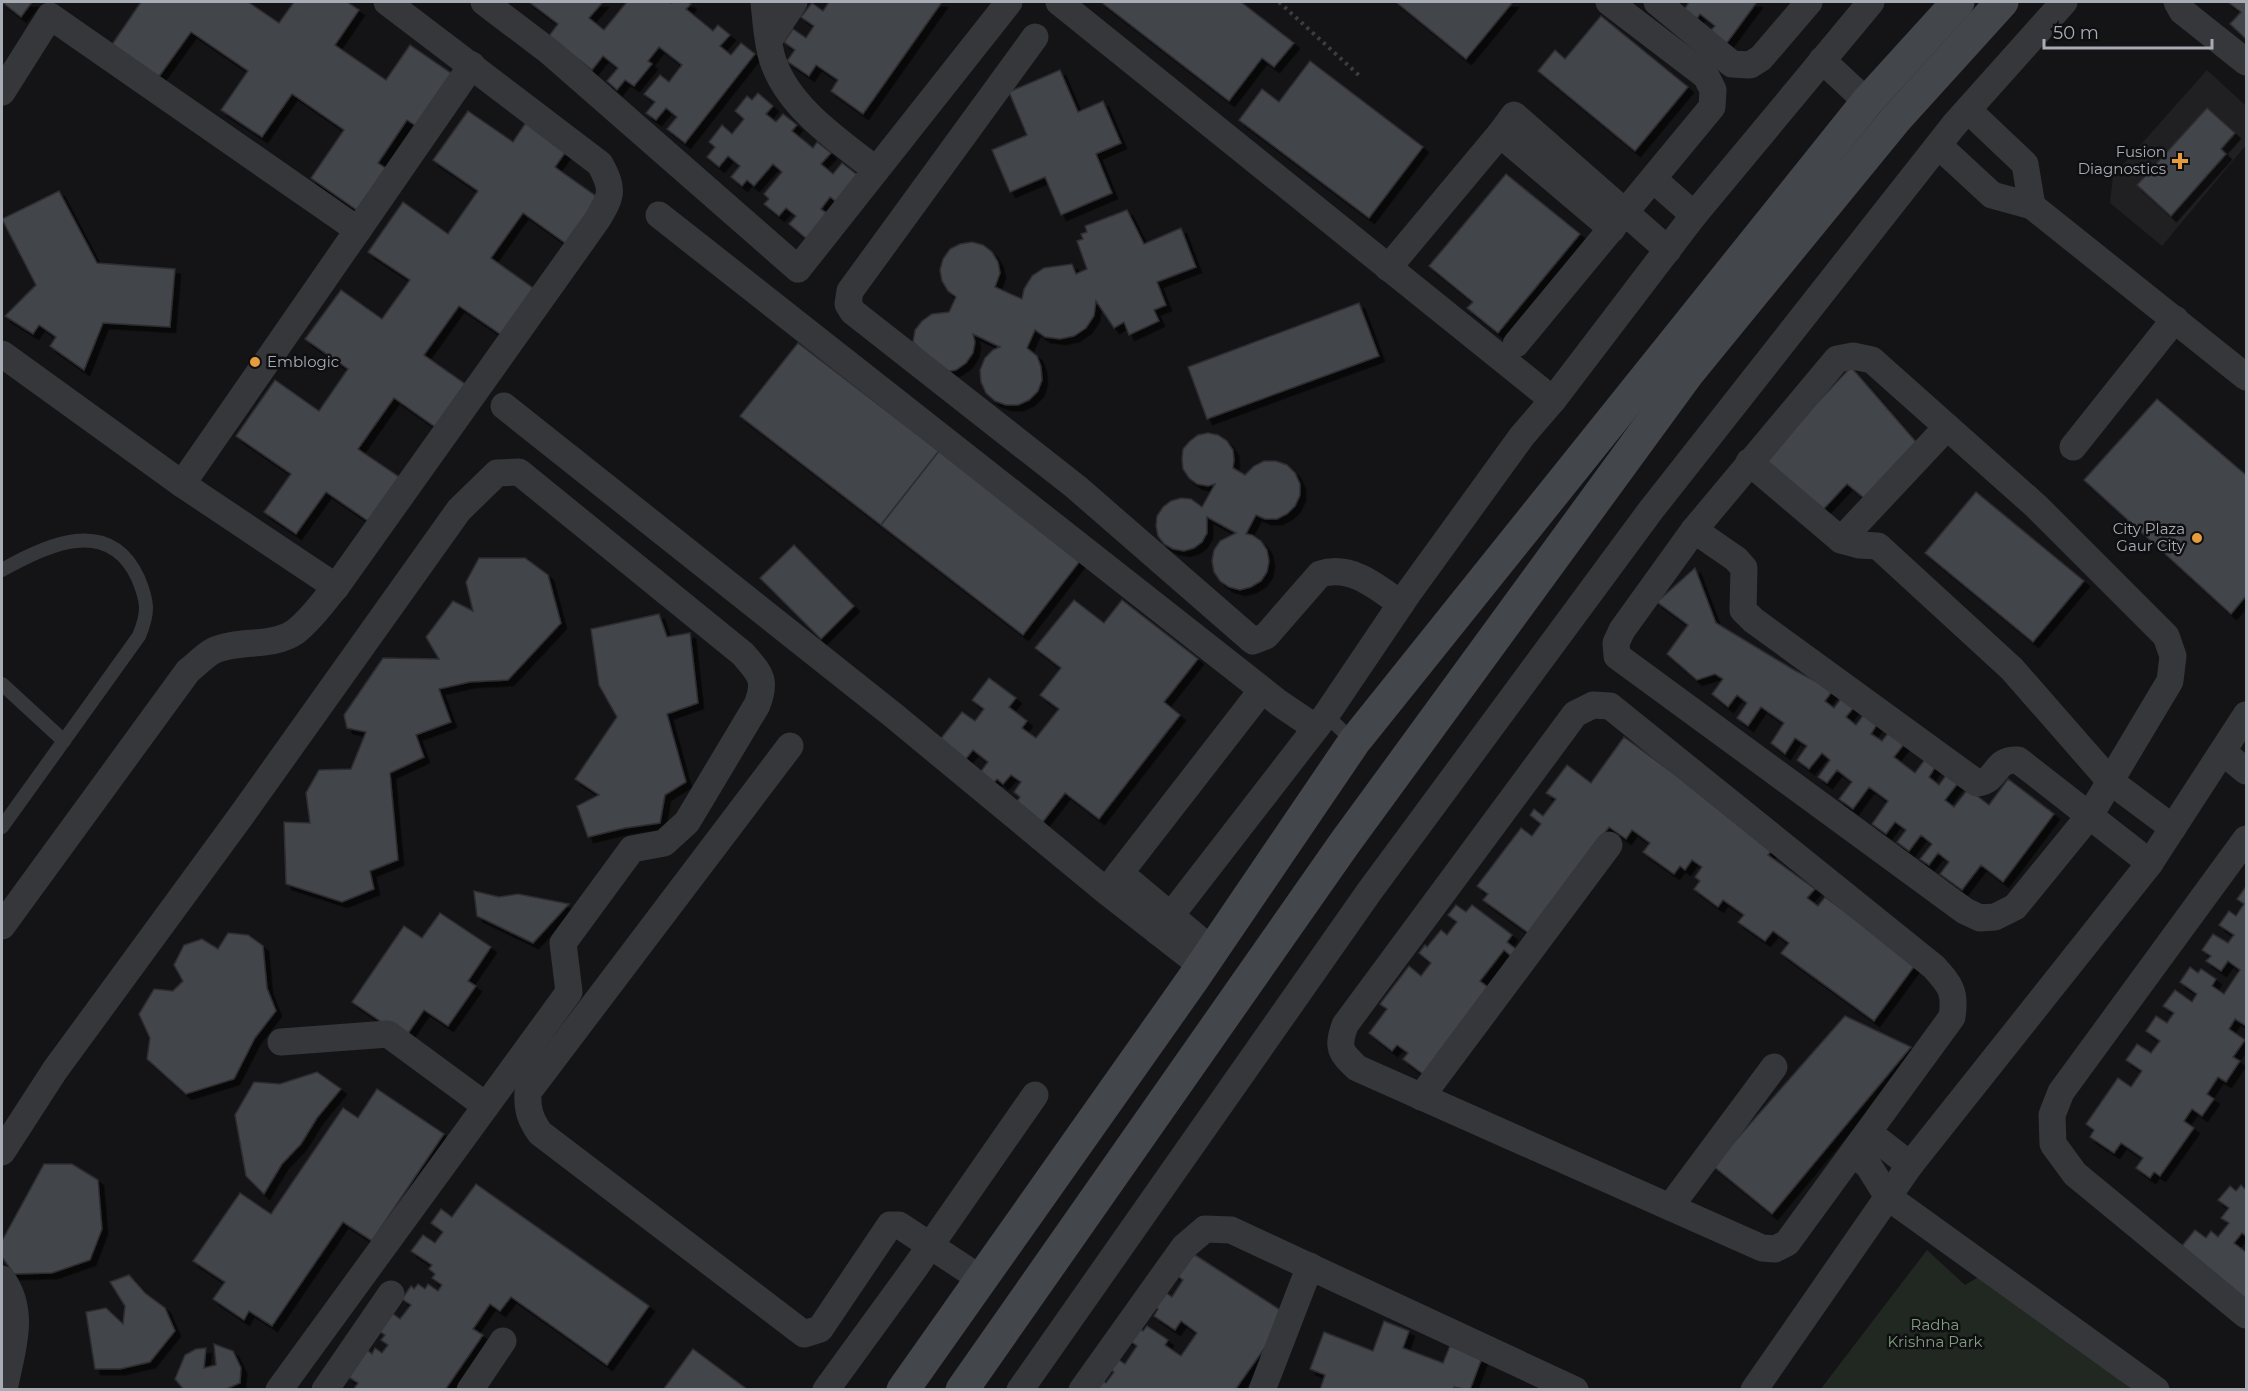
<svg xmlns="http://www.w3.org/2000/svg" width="2248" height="1391" font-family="Montserrat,sans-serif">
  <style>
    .built { fill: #202023 }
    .green { fill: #202821 }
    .building { fill: #434449; stroke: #2e2e32; stroke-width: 1.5; filter: url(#shadow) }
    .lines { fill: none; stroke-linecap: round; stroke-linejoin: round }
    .path { stroke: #3b3e41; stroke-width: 4; stroke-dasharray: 3 4.5; stroke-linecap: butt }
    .lane { stroke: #35373a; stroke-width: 14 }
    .street { stroke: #35373a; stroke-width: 27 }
    .secondary { stroke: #43464a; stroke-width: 33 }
    .poi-dot { fill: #e79c3b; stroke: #0f0f11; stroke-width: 2 }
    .labels { text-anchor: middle; stroke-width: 5; stroke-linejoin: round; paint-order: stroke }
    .poi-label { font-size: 15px; fill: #a7acb5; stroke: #0f0f11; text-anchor: end }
    .park-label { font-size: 15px; fill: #809f7f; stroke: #0f0f11 }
  </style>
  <defs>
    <filter id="shadow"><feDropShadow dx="5.5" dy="5.5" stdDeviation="0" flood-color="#0009"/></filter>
  </defs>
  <rect width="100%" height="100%" fill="#141416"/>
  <path class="built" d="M2207,70L2246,106V145L2162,246L2110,203L2113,176Z"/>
  <path class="green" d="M1927,1250L1965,1285L1987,1272L2131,1389L1820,1390Z"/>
  <g class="building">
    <path d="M2,2H32L21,17Z"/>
    <path d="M141,2H248L279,23L294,2H347L359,10L335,45L386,80L410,45L455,76L419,128L407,120L378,163L390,171L361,213L311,178L344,130L292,94L262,137L221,110L248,71L191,32L158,78L111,46Z"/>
    <path d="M529,2H603L589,18L604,30L626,3L625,2H669L671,3L673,2H688L691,4L686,9L713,31L718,25L730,35L720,46L731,55L741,43L755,54L685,143L667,129L677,117L666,108L656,120L646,113L655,102L644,94L660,75L669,82L682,65L659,47L648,61L652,64L634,86L625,80L617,90L607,81L618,68L603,56L592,70L549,36L558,24Z"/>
    <path d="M829,2H942L863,114L831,91L838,80L816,65L809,76L787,61L795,50L784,42L793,29L806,38L814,26L801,17L812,3L823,11Z"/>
    <path d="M1101,2H1241L1294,43L1274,67L1262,58L1229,101Z"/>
    <path d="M1396,2H1513L1466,59Z"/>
    <path d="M1689,2H1757L1726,44L1710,31L1715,26L1700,14L1696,20L1684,10Z"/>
    <path d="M2228,2H2246V39L2230,24L2241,12Z"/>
    <path d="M1601,16L1688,87L1635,151L1538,71L1555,50L1565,59Z"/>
    <path d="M1310,61L1423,147L1369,218L1239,120L1262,89L1279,102Z"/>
    <path d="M1060,70L1078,112L1103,101L1121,143L1096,154L1112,193L1061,215L1045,177L1010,192L992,150L1027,135L1009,92Z"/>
    <path d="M758,93L773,106L766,114L776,122L783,114L797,125L792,131L813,148L817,142L831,153L821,164L833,174L842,163L860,177L838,203L830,197L821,209L828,214L808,240L789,224L796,216L786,208L779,216L764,204L769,199L764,194L782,172L773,164L754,186L747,180L742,186L731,177L740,166L728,156L719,167L707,157L715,147L709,142L722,125L732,134L744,119L735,111L747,96L752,100Z"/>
    <path d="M2207,108L2235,133L2221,149L2226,154L2171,216L2137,185Z"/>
    <path d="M468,111L513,142L531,115L572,143L555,167L600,199L568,245L523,213L491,258L536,290L503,336L459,306L424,355L468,386L438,429L394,398L358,449L402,479L371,523L326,492L296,534L264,512L291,474L236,436L275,380L319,411L348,369L305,339L341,290L382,319L410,280L368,252L403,202L448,234L478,191L433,160Z"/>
    <path d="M1506,174L1580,234L1498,333L1467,308L1473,302L1429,266Z"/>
    <path d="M59,191L97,263L175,269L170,327L103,323L84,370L50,346L56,337L39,325L33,334L5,316L36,285L2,219Z"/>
    <path d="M1127,210L1144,244L1181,228L1196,267L1157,282L1166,305L1154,310L1159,321L1129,335L1124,322L1114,328L1096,301L1094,316L1086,328L1074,336L1060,339L1045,337L1035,330L1027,348L1037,356L1041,367L1042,380L1038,391L1029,400L1018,405H1006L995,401L986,393L981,382L980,370L985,358L993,350L1000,347L973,334L975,342L973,353L966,363L956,370L944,372L913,342L915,330L922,321L932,314L949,312L956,297L948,291L942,281L940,270L943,259L950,249L960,244L972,242L983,245L992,252L998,262L1000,273L995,287L1022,299L1024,289L1032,276L1044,268L1072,264L1076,274L1087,269L1077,241L1083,239L1081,234L1087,232L1085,226Z"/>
    <path d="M1359,303L1379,356L1207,419L1188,367Z"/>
    <path d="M798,343L939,451L881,525L740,416Z"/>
    <path d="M1851,367L1917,443L1864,498L1847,484L1818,515L1761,462Z"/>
    <path d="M2157,399L2246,475V596L2231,614L2084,480Z"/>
    <path d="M1208,433L1218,435L1227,441L1233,450L1234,460L1233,468L1245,475L1254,466L1264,461H1276L1287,465L1295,473L1300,484V495L1295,506L1287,514L1277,519H1265L1256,515L1246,534L1252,535L1261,541L1267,550L1269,561L1267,572L1261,581L1251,587L1240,590L1229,587L1220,581L1214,572L1212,561L1214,550L1220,541L1236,533L1207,517V533L1202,542L1194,548L1184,551L1173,549L1164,544L1158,536L1156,526L1157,516L1163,507L1171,501L1181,498L1191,499L1202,507L1215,484L1208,486L1197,484L1189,478L1183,469L1182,459L1183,449L1190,441L1198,435Z"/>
    <path d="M939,451L1080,561L1023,635L881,525Z"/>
    <path d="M1976,492L2084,581L2033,642L1925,553Z"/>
    <path d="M794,545L854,606L821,639L760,578Z"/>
    <path d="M479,558H525L548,575L561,623L508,680L470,682L439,689L451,722L416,735L424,757L390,773L398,860L370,871L374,889L342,902L286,884L284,822L310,823L306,793L319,770L351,769L366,732L347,728L344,715L383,658L439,659L426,637L453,601L473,611L466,582Z"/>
    <path d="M1695,568L1716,623L1794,670L1833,690L1825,701L1834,708L1842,697L1855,706L1846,717L1856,725L1865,713L1878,723L1871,734L1882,741L1889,732L1905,743L1894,757L1915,773L1926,758L1936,766L1929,777L1939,785L1947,774L1958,783L1945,800L1954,807L1968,789L1989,805L2008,779L2054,814L2003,882L1981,865L1962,890L1940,874L1949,862L1938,853L1929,865L1920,859L1932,844L1921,835L1909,851L1897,842L1906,830L1895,822L1886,834L1872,824L1888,801L1869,787L1853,809L1839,799L1852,782L1837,770L1827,783L1818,777L1830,760L1822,753L1809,769L1797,760L1807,746L1795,738L1785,754L1771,743L1784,723L1761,707L1748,726L1737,718L1747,703L1737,695L1728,707L1712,694L1723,679L1715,674L1697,680L1667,654L1688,625L1657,602Z"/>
    <path d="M1074,600L1104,623L1122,600L1198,659L1164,702L1180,715L1099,819L1065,793L1039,827L1013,807L1020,797L1014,792L1021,782L1011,775L1003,784L997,779L989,788L976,778L988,762L973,750L960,766L935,746L962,712L975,721L984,709L972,700L989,678L1016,698L1009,707L1027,721L1022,728L1036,738L1059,709L1040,695L1061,668L1035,648Z"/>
    <path d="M659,614L667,637L690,633L698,703L667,714L686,782L665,795L660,823L625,828L588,837L577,806L599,795L575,779L617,717L599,685L591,629Z"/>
    <path d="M1624,737L1774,847L1768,855L1815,889L1807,898L1818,906L1825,897L1916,964L1874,1021L1781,953L1789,943L1773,931L1765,941L1738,922L1744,915L1723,900L1718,907L1694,889L1700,881L1695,877L1702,867L1692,860L1685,870L1680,866L1674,874L1643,852L1650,843L1632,830L1626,839L1609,827L1530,934L1483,900L1488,894L1477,886L1521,828L1532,836L1541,824L1530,815L1534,809L1543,816L1556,799L1546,793L1567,765L1591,783Z"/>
    <path d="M2245,888L2246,889V1026L2235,1019L2229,1029L2245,1040L2233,1057L2240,1061L2226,1082L2218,1077L2207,1094L2214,1099L2202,1116L2192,1109L2184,1121L2194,1128L2160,1176L2154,1172L2150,1178L2136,1168L2143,1158L2121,1143L2114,1153L2090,1137L2094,1130L2086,1124L2118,1078L2131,1087L2142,1071L2126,1060L2137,1044L2151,1053L2160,1041L2146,1031L2156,1016L2167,1023L2174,1013L2163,1006L2175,990L2192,1002L2197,994L2180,982L2190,967L2198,973L2201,969L2216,979L2212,986L2224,994L2240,970L2228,961L2221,971L2206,961L2211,956L2202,950L2213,934L2228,943L2234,935L2219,925L2229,911L2236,916L2244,904L2237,899Z"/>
    <path d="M474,891L499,897L518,894L569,904L533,943L477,916Z"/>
    <path d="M1456,905L1466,912L1472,905L1512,935L1507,942L1517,950L1512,957L1504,950L1480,981L1489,988L1423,1074L1403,1059L1408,1053L1397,1045L1392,1051L1369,1033L1387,1009L1380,1004L1409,966L1421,976L1431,963L1419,953L1425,945L1427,947L1441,930L1447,935L1457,922L1448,915Z"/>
    <path d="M440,913L491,947L468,981L476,986L448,1026L424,1010L405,1038L352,1002L404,926L422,938Z"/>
    <path d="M228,933L248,935L263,946L267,988L276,1011L255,1038L234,1079L186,1094L147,1059L150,1038L139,1014L154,989L173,991L183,981L174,965L184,945L202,939L218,949Z"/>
    <path d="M1845,1016L1911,1047L1772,1214L1713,1166Z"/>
    <path d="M317,1072L341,1089L317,1118L301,1144L282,1164L264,1194L246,1176L235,1115L254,1082L280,1084Z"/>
    <path d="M377,1089L444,1134L372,1241L343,1222L272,1326L249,1311L244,1320L213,1299L225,1282L193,1261L240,1193L271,1214L343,1108L358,1118Z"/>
    <path d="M44,1164H72L98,1180L102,1229L90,1260L52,1273L14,1274L2,1257V1241Z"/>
    <path d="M476,1184L649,1306L607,1365L511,1297L500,1311L490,1304L473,1329L483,1335L445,1390H353L358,1383L347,1376L366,1349L372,1354L375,1348L382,1353L388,1345L381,1340L385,1335L379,1331L392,1313L400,1319L411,1305L402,1299L411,1286L414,1289L418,1284L425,1289L428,1284L438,1291L442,1285L432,1278L435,1274L429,1269L432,1265L411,1251L423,1235L435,1243L443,1232L431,1223L441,1209L452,1217Z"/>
    <path d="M2241,1185L2246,1190V1236L2242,1233L2234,1243L2246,1252V1300L2182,1246L2195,1230L2206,1238L2211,1231L2218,1237L2229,1223L2221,1218L2229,1208L2218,1200L2230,1186L2236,1191Z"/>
    <path d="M1195,1255L1288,1315L1235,1390H1090L1098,1377L1106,1383L1114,1372L1106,1366L1113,1356L1125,1364L1137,1346L1126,1338L1135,1325L1143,1331L1147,1326L1168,1340L1165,1345L1181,1356L1197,1333L1181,1321L1175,1330L1154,1316L1158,1309L1150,1304L1160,1289L1172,1297L1183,1280L1172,1272Z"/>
    <path d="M129,1275L145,1293L165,1308L175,1331L150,1362L120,1369H95L86,1312L106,1308L123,1324L125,1306L110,1282Z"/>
    <path d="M1384,1321L1409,1331L1403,1348L1443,1363L1450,1346L1482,1358L1470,1390L1454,1387L1453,1390H1320L1325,1375L1310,1369L1324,1332L1373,1351Z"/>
    <path d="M214,1344L233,1351L241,1368L240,1383L224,1390H184L175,1379L185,1355L196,1349L206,1348L204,1368L216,1365Z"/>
    <path d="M693,1349L748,1390H663Z"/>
  </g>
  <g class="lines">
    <path class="path" d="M1279,2L1362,78"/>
    <g class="lane">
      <path d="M2,570C46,545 109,515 138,578C148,602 149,612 139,636L2,827"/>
      <path d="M2,684L64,741"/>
      <path d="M1326,715L1354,742"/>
    </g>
    <g class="street">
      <path d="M484,2L550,52L798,269L1009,2"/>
      <path d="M764,2C766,21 767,43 773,61C789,108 838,140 876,170"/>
      <path d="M1059,2L1553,400"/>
      <path d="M1657,2L1732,64L1750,65L1761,58L1809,2"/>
      <path d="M2177,2L2182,11L2246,62"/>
      <path d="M1035,37L850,291L848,304L853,312L1076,487L1253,641L1266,636L1320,574C1351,564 1377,587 1401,604"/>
      <path d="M769,40L794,2"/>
      <path d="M1822,60L1867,102"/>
      <path d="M2,92L50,16L358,230L182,484"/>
      <path d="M1968,110L2025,164L2032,206"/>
      <path d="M1939,146L1992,195L2032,206L2246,377"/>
      <path d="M1653,179L1694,215"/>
      <path d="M659,215L1279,703L1316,728"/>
      <path d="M1612,229L1500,134L1514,115L1668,250"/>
      <path d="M358,230L472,65"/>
      <path d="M1388,268L1500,134"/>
      <path d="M1516,344L1712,107L1713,90L1706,76L1609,2"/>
      <path d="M2,354L182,484L336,587"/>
      <path d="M1853,356L1872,360L2036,506L2166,636L2173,656L2170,681L2090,815L2015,907L1995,917L1980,918L1965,911L1617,656L1616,643L1622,630L1694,530L1837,359Z"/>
      <path d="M504,406L893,715L1106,891L1202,966"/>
      <path d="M2073,447L2175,319"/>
      <path d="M1749,462L1841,540L1859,545L1878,546L2012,669L2110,781L2173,828"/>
      <path d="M1694,530L1736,559L1744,568L1743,610L1753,620L1977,783C2000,780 1992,759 2018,760L2150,863"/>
      <path d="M1841,540L1947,427"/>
      <path d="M1593,705L1610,706L1934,967C1950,985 1956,991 1952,1017L1787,1243L1775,1249L1762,1248L1357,1068C1340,1052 1337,1048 1345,1025L1575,714Z"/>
      <path d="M790,746L528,1092C527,1109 530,1119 540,1133L804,1334L820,1329L890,1225H899L981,1279"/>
      <path d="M2223,752L2246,771"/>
      <path d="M2246,839L2061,1092L2052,1115L2053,1144L2075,1174L2246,1315"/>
      <path d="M1120,873L1262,690"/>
      <path d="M1109,888L1120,873L1213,951"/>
      <path d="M2,926L188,671C196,665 204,656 213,651C238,639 271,648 295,632C311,620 323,602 336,587L597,220C612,195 614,190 600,164L387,2"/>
      <path d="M1158,932L1326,715L1409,592L1522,436L1553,400L1694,215L1871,2"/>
      <path d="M281,1042L388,1034L486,1106"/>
      <path d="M1421,1097L1609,845"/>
      <path d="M1869,1133L1910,1165"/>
      <path d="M2,1152L55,1070L241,816L459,510L497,473L519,472L743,654C760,674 767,679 757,705L687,822L664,843L632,849L563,943L569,992L279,1390"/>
      <path d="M1853,1154L1868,1165L1888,1197L2156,1390"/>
      <path d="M1670,1207L1774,1067"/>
      <path d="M2,1279C27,1313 11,1352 4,1390"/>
      <path d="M325,1390L391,1294"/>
      <path d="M470,1390L503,1341"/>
      <path d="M826,1390L914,1269L1035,1095"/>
      <path d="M1020,1390L1369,892L1651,510L1954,125L2064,2"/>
      <path d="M1082,1390L1184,1247L1205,1229L1231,1230L1575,1390"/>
      <path d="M1262,1390L1310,1266"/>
      <path d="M1754,1390L1910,1165L2150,863L2246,715"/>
    </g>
    <g class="secondary">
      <path d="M903,1390L1193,979L1354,742L1867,102L1958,2"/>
      <path d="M962,1390L1344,844L1688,373L1895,120L2002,2"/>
    </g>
  </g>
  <g class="poi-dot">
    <path d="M2177 152h6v6h6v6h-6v6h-6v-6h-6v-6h6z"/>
    <circle cx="255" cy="362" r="6"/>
    <circle cx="2197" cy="538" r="6"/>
  </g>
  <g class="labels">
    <g class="poi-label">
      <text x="2166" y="157">Fusion<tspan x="2166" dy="17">Diagnostics</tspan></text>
      <text x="267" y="367" text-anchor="start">Emblogic</text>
      <text x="2185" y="534">City Plaza<tspan x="2185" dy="17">Gaur City</tspan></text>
    </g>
    <g class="park-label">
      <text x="1935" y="1330">Radha<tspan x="1935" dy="17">Krishna Park</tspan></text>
    </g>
  </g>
  <rect width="2248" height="1391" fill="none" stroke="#a7acb5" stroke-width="6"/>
  <path d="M2044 39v9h168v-9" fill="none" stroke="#a7acb5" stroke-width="3"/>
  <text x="2053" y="39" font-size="18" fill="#a7acb5" stroke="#0f0f11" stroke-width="4.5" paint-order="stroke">50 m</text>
</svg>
